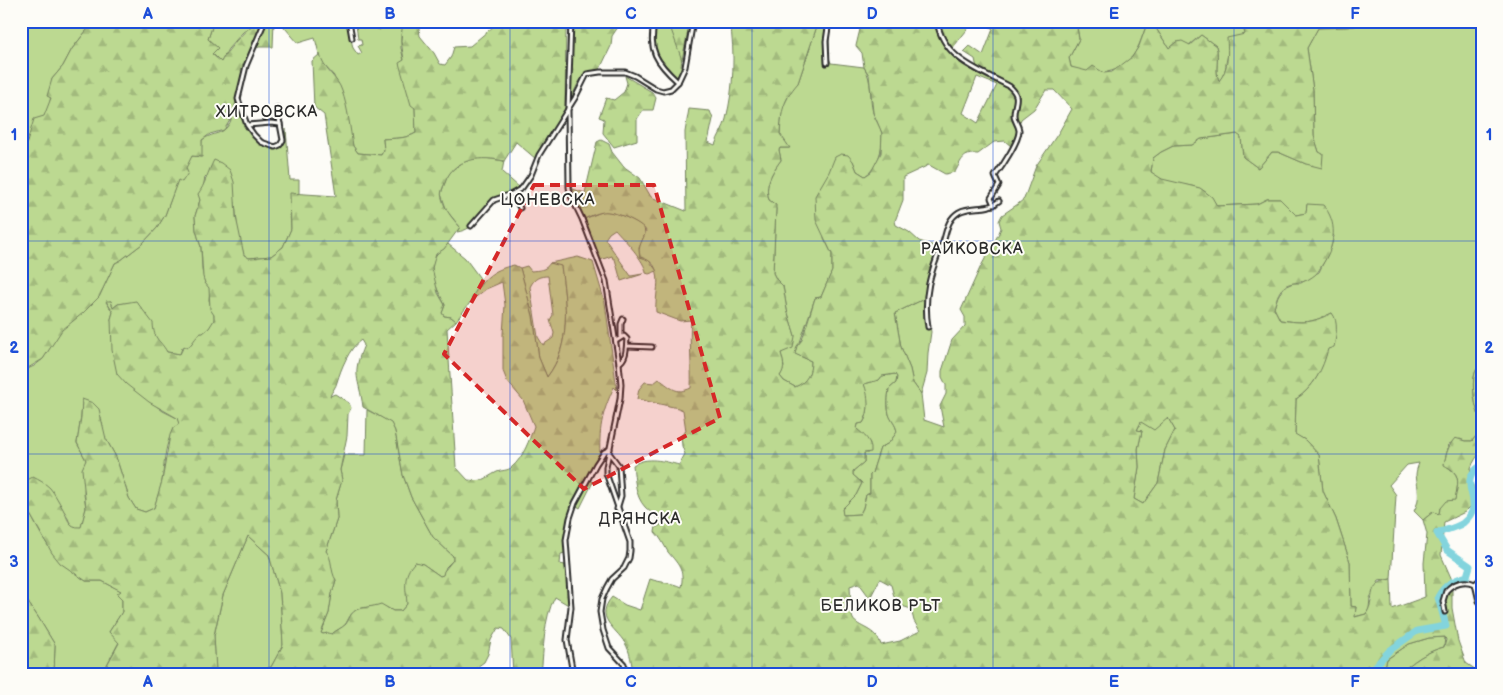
<svg xmlns="http://www.w3.org/2000/svg" width="1503" height="695" font-family="'Balsamiq Sans',sans-serif">
  <style>
    .grass { fill: #bcd991; stroke: #74825e; fill-rule: evenodd }
    .forest { fill: url(#forest-firs); stroke: #74825e; fill-rule: evenodd }
    .lines { fill: none; stroke-linecap: round; stroke-linejoin: round }
    .river { stroke: #83d4dd; stroke-width: 7 }
    .minor-casing { stroke: #2b2b2b; stroke-width: 7 }
    .minor { stroke: #fdfcf7; stroke-width: 3 }
    .marked { fill: #d62828; fill-opacity: 0.2; stroke: #d62828; stroke-width: 4; stroke-dasharray: 10 6; stroke-linejoin: round }
    .grid { fill: none; stroke: #1d4ed8; stroke-width: 1; stroke-opacity: 0.55 }
    .labels { text-anchor: middle; stroke-width: 4; stroke-linejoin: round; paint-order: stroke }
    .neighbourhood-label { font-size: 16px; letter-spacing: 1px; fill: #2b2b2b; stroke: #fdfcf7 }
    .neatline { fill: none; stroke: #1d4ed8; stroke-width: 2 }
    .grid-label { font-size: 16px; text-anchor: middle; font-weight: bold; fill: #1d4ed8 }
  </style>
  <defs>
    <pattern id="forest-firs" width="22" height="20" patternUnits="userSpaceOnUse" patternTransform="scale(1.25)"><rect width="22" height="20" fill="#bcd991"/><path d="M5 1l3.5 6h-7zM16 11l3.5 6h-7z" fill="#a2ba7d"/></pattern>
  </defs>
  <rect width="100%" height="100%" fill="#fdfcf7"/>
  <filter id="ink" filterUnits="userSpaceOnUse"><feTurbulence type="fractalNoise" baseFrequency=".02" numOctaves="2"/><feDisplacementMap in="SourceGraphic" scale="10" xChannelSelector="R" yChannelSelector="G"/><feConvolveMatrix kernelMatrix="1 2 1 2 8 2 1 2 1" color-interpolation-filters="sRGB"/></filter>
  <g filter="url(#ink)">
    <g class="grass">
      <path d="M21,21H94L72,49L63,66L52,79L50,103L25,166L28,177V181L21,192Z"/>
      <path d="M214,21H260L243,32L228,49L221,62L212,53L217,48L208,39Z"/>
      <path d="M279,21H347L353,48L358,55L362,53L358,46L362,45L361,39H358L356,25L364,28L370,26L380,30L384,21H407L401,34V48L415,108L416,133C406,139 394,138 383,139L384,150L381,155L358,153L353,146L334,76L321,62L315,38L298,43Z"/>
      <path d="M654,21H668C674,34 684,53 681,67C680,72 677,77 675,81C657,59 645,52 654,21Z"/>
      <path d="M1076,21H1148C1143,33 1140,47 1132,57C1117,76 1092,76 1071,67L1069,58L1079,39Z"/>
      <path d="M1151,21H1241L1246,34C1240,40 1230,48 1228,55C1224,67 1228,70 1219,81C1214,69 1220,59 1216,46L1201,35L1189,45L1176,42L1169,48Z"/>
      <path d="M1369,21H1482V363C1480,366 1476,369 1475,373C1471,385 1475,409 1481,420L1477,435L1472,441H1465L1460,439L1449,444L1444,464L1455,473L1457,477L1458,483L1455,501L1440,508L1439,514L1433,512L1423,520L1414,511C1421,499 1418,488 1416,475C1416,471 1418,466 1419,463L1407,465L1389,485L1396,495L1391,579L1379,581L1370,598L1369,609L1366,614L1354,617L1356,607H1351L1350,562L1336,519L1323,491L1319,455L1305,440L1295,435L1296,399C1326,379 1328,346 1332,313C1309,324 1304,323 1280,320L1274,308L1278,296L1284,287L1293,283H1301L1319,272L1331,247L1334,236L1307,205L1306,213L1296,215L1280,199H1267L1257,204L1217,206C1201,178 1185,190 1161,179C1158,178 1154,174 1151,172L1153,158L1161,152L1173,146L1192,145L1201,139L1238,134L1241,137L1243,157L1258,168L1272,152H1278L1306,164L1319,152L1314,136L1313,90L1307,48L1318,28C1333,27 1355,29 1369,21Z"/>
      <path d="M817,26L829,29V58L831,63L864,67C873,81 869,97 873,113C875,120 881,127 882,134C883,149 878,168 865,176L857,171L853,161L831,167L824,238L832,254V271L821,297L815,298L796,354L811,361C811,374 808,382 795,387L784,381L780,376L784,367L781,353L795,336L787,310L783,286L776,279L773,273L776,209L773,203L769,200C764,185 772,172 781,160L779,150L780,148H789L780,134L782,109L792,89L798,83Z"/>
      <path d="M238,93C242,111 246,134 265,143C272,146 277,147 284,144L286,129L290,180H299V194L290,213L291,229L283,247L271,256L249,258L244,255L238,233L235,202L205,177L203,188L199,194L200,200L195,216L196,230L201,247L202,270L205,283L209,287C211,292 209,295 209,300C210,305 213,310 214,315C217,328 195,337 190,346L182,348L180,354L167,352L158,341L136,302L118,304L113,308L111,301L106,302L113,312L111,319L113,332L139,393L163,411L177,418L180,424C164,435 165,463 162,481C160,490 157,499 154,508L145,512L136,509L129,498L116,457L106,439L82,400L81,417L77,443L86,460L84,494L86,508L81,528C67,528 70,517 63,510C55,501 35,489 24,481L21,483V372L34,366L43,359L61,330L99,297L115,263L121,260L142,244L157,228L165,215L178,179L192,156L201,157L202,140C210,134 219,134 224,130C234,123 234,103 238,93Z"/>
      <path d="M478,157L504,161L502,172L520,188L517,190C508,194 496,196 489,204C477,215 477,229 457,232L460,227L447,211L441,194L446,179L451,171L462,163Z"/>
      <path d="M604,211C618,213 633,219 644,227L645,234L639,248L640,257L647,258L657,271L649,274L646,273C646,262 623,238 615,229L609,233L605,239L631,276L643,274L621,281L615,259H613L612,256L600,260L584,219Z"/>
      <path d="M448,244L465,258L482,281L472,297V300L456,321L451,317L444,316L442,313L445,305C438,290 426,271 436,255C439,251 444,248 448,244Z"/>
      <path d="M550,263L561,265C566,303 572,344 547,377L539,358L533,316L520,268L527,266L531,271C539,270 545,271 550,263ZM548,276L553,315L550,320L554,333L553,338L543,345L538,337L530,287C534,278 540,276 548,276Z"/>
      <path d="M926,298L931,332L928,353L927,373L921,394L913,383L910,369L901,347L895,313Z"/>
      <path d="M895,374L897,377L896,383L889,389C888,397 887,406 889,414C891,421 896,424 897,432L889,443L880,448L872,473L870,475V493L866,495L863,508L860,514L842,515V509L856,495L862,483L853,475V471L864,462V453H868L870,443L857,429L858,424L863,423C871,411 867,397 864,384L879,380L882,376Z"/>
      <path d="M367,410L391,422L395,431L403,475L411,497L433,537L453,556V560L446,567L443,576H440L423,564L415,562L413,564L407,604L401,611H393L381,605C373,607 363,607 357,610C350,613 349,619 345,625C341,629 336,630 332,634L328,633L323,634L321,633L329,613L332,593L336,580L333,576L326,551L337,519L336,500L342,480L340,470L344,455H366Z"/>
      <path d="M1168,418L1175,430L1165,450L1158,483L1143,504L1134,499L1139,467L1138,449L1142,431L1137,430L1142,421Z"/>
      <path d="M21,505L30,514L43,538L60,562L86,581H102L122,591V612L109,632L119,642L102,674H54L55,645L38,617L23,595L21,598Z"/>
      <path d="M248,536L269,555L280,593L283,645L271,667L253,674L216,673L214,636L223,595Z"/>
      <path d="M1445,637L1444,647C1428,651 1411,662 1400,674H1383L1387,659L1409,644L1429,638Z"/>
    </g>
    <g class="forest">
      <path d="M94,21H214L208,39L218,48L212,54L221,62C228,49 248,24 262,21C266,21 270,21 274,21L273,47H259L254,49L238,93L232,117L224,130L210,134L202,140V157L192,156L186,168L188,173L182,182L178,180L165,215L157,228L142,244L121,260L115,263L99,297L83,313L62,330L43,359L23,371L21,369V192L28,182V177L25,166V149L34,119L44,116L51,98L47,96L52,79L63,66L72,49Z"/>
      <path d="M407,21H418L420,36L434,53L440,64L445,65L451,57L454,47L470,46L500,21H566L565,112L536,159L516,142L504,161C483,156 453,157 445,183C443,187 440,193 442,198C445,210 452,218 460,227L444,249L436,254L432,268L438,293L445,305L442,313L444,316L451,317L456,321L447,329L456,467L468,480C485,482 483,479 497,472C502,470 508,471 512,467C523,458 530,439 534,426L523,400L507,381L503,371V334L505,305L502,282L486,289L472,300V297C484,278 492,270 514,265L520,268L533,316L539,358L547,377C572,345 566,302 561,266L550,263L578,257L593,262L605,303L617,390L614,387C601,415 599,429 600,459L586,478L587,483L589,480L593,482L580,508L577,506L572,508L565,553L561,554L560,564L565,565L570,606L555,597C543,619 544,649 541,674H513L511,639L504,629L498,628L491,640L488,654L484,662L477,667L473,674H253L271,667L283,645L280,593L269,555L248,536L223,595L214,635L216,672L228,674H102L119,643L109,632L122,612V599L117,594L121,591L102,581H86L60,563L52,553L30,514L21,505V483L33,477C39,480 45,483 50,488C55,494 59,502 63,509C68,518 68,528 81,527L86,508L82,469L86,460L77,443L81,417L82,399L93,403L99,409L106,439L116,457L129,498L136,509L145,512L154,508L162,481L170,435L173,428L179,424L177,418L149,402L126,384L117,374L112,350L111,319L113,312L106,301H111L113,308L118,304L136,301L153,323C154,341 160,339 167,352L180,354L184,346L187,348C192,345 195,337 201,333H203L209,328L214,320V315L210,309L209,288L205,283L203,277L201,247L196,230L195,216L200,200L198,194C205,185 208,171 214,160L221,163L230,170L234,182L236,217L244,255L249,258L271,256L283,247L291,229L290,193L336,196L324,115L314,107L312,61L320,54C322,69 338,77 342,91C348,108 350,128 353,146L358,153L381,155L384,150L383,139C394,138 406,139 416,133L415,108L411,105L399,63L404,60L401,41L402,29ZM361,340L364,345C351,376 359,377 363,407L391,423L395,431L403,475L411,497L433,537L453,556V560L444,571L443,575L440,576L423,564L415,562C402,575 406,588 407,604L401,611H393L381,604C373,607 362,607 356,610C350,614 349,619 346,624C342,628 336,630 332,634L328,633L323,634L321,633L329,613L332,593L336,580C330,571 333,559 326,551L337,519L336,500L342,480L340,470L347,436L348,414L351,408L349,403L335,394L330,396C332,391 336,387 337,382C341,369 349,348 361,340Z"/>
      <path d="M573,21H622L612,36L611,46L600,69C580,74 579,81 571,99L570,96Z"/>
      <path d="M668,21H690L682,60Z"/>
      <path d="M730,21H789L790,26L804,24L817,26L798,83C783,100 781,112 780,134L790,148H780L779,150L781,160C772,172 764,185 769,200L776,205V209L773,273L776,279L783,286L787,310L795,336L793,348L781,353C783,361 786,368 780,376L784,381L795,387C807,382 811,373 811,361L795,354L797,346L802,340L815,298L821,297L832,271V254L816,220L815,196L829,172L835,157L841,154L848,155L853,161L857,171L865,176L871,172L881,153L882,133L873,112L869,75L864,67L862,53L856,46L862,21H974L951,50C954,61 962,65 972,70L977,68L975,59L964,52L970,46L983,55L993,29L982,21H1076L1079,39L1069,58L1071,67L1087,71L1093,66L1104,73L1112,72L1132,57L1139,46L1148,21H1151L1169,48L1176,42L1182,41L1190,45L1201,35L1216,46C1220,59 1214,69 1219,81C1229,69 1228,53 1227,38L1245,34L1241,21H1369C1355,29 1333,27 1318,28L1307,48L1313,90L1314,136L1319,152L1323,154L1322,168L1306,164L1278,152H1272L1258,168L1243,157L1241,137L1237,134L1201,139L1192,145L1173,146L1161,152L1153,158L1151,172L1162,179L1200,188L1212,197L1217,206L1257,204L1267,199H1280L1296,215L1306,213L1307,204L1323,205C1338,222 1335,244 1324,262C1318,271 1319,273 1309,279C1301,284 1290,281 1284,287C1278,291 1276,301 1274,308L1280,320C1304,323 1309,324 1332,313C1339,321 1336,338 1334,347L1328,349C1323,369 1314,387 1296,399L1295,434L1305,440L1319,455L1323,491L1336,519L1350,562L1351,606L1356,607L1355,617L1366,614C1377,597 1364,584 1391,579L1392,609L1425,597L1424,563L1427,534L1423,520L1433,512L1439,514L1440,508L1446,501L1455,500C1456,492 1461,479 1454,472C1452,469 1447,467 1444,465C1446,454 1448,446 1455,438L1465,441H1472L1477,435L1481,420C1475,409 1471,385 1475,373C1476,369 1480,366 1482,363V451C1477,456 1473,462 1471,468C1469,477 1474,493 1482,497V501L1473,504L1465,512L1444,522L1441,555L1452,580V608L1458,641L1466,663L1482,674H1400C1411,662 1428,651 1444,647L1446,640L1445,637L1429,638L1409,644L1387,659L1383,674H633C632,664 630,651 625,643C615,627 594,618 612,597L625,605L640,610L650,579C661,583 671,582 681,587C685,570 678,564 668,552C664,545 661,538 655,532L656,527L661,525C657,515 652,514 645,507C635,496 635,480 633,465C647,456 664,461 679,465L685,454L682,446L681,435L686,431L683,410L678,408L637,399L639,389L645,382L654,383L659,379C672,388 676,395 691,388C692,366 689,342 691,320L680,321L656,312C654,292 668,264 640,257C637,246 643,241 646,231C642,222 612,210 603,212C597,213 590,216 584,219L573,189L585,193L597,142L601,140L609,144L612,152L623,166L640,178L651,197L686,211L685,132L689,109L710,111L713,119L708,142L715,145C718,136 724,128 726,119C734,87 735,54 730,21ZM977,77L997,85L978,123L963,113ZM1046,90H1054L1072,109L1059,132L1036,166L1024,199L1018,204L1002,215L999,221L1001,228L998,235L980,268L961,310L965,317V326L952,340L942,371V377L946,385V394L940,406L944,427L924,420L921,394L913,383L910,369L901,347L895,313L926,298L934,259L941,248L919,241L909,232L896,225L895,221L903,200V177L929,165L945,174L955,172C962,160 962,153 978,154L994,142L1005,141L1012,147L1021,119L1034,109ZM895,374L897,377L896,383L889,389C888,397 887,406 889,414C891,421 896,424 897,432L889,443L880,448L872,473L870,475V493L866,495L863,508L860,514L843,515L842,509L856,495L862,483L853,475V471L864,462V453L871,452C872,441 864,435 857,429L858,424L863,423C870,412 869,396 864,384L879,380L882,376ZM1168,418L1175,430L1165,450L1158,483L1143,504L1134,499L1139,467L1138,449L1142,431L1137,430L1141,422L1154,430ZM880,579L891,585L896,604L911,609L914,621L920,631L900,641L881,645C876,628 858,628 853,619C849,610 851,596 850,586L859,583L870,598Z"/>
      <path d="M625,76L652,92L656,98L653,110H643L637,119V140L614,147L603,133L604,119L599,117L606,98L614,100L624,92L627,83Z"/>
      <path d="M23,595L38,617L55,645L54,674H21V598Z"/>
    </g>
    <g class="lines">
      <path class="river" d="M1368,674L1389,651L1417,631L1446,626L1438,597C1445,584 1453,580 1467,576L1470,566L1447,550L1437,533C1445,530 1456,528 1463,523C1490,501 1452,484 1482,465"/>
      <g class="minor-casing">
        <g id="minor">
          <path d="M265,21L246,66L238,99L247,125L254,135L261,142L275,147L280,145L283,140L277,108"/>
          <path d="M349,21L352,38"/>
          <path d="M571,21L568,110L569,187L570,194L582,219L606,281L619,363L621,384L620,399L606,467V473L630,542V551L629,558L624,568L612,579L607,588L602,599L600,612L603,630L609,648L624,664L627,674"/>
          <path d="M655,21C647,50 657,63 678,82"/>
          <path d="M937,21C943,59 979,70 1009,86C1022,97 1014,102 1014,115C1014,121 1018,124 1019,130C1020,140 1001,168 995,176L999,185L991,198L994,205"/>
          <path d="M827,63L826,41L829,21"/>
          <path d="M248,125L271,123L280,124"/>
          <path d="M512,194L520,208"/>
          <path d="M471,226L494,200L512,194L522,188L531,175L539,155L575,98L587,74L600,72H625L635,76L656,89L663,91L671,89L678,82L685,67L693,21"/>
          <path d="M928,327C923,296 930,273 942,245C947,233 946,220 959,212C972,205 988,211 999,201"/>
          <path d="M621,337V324L623,319"/>
          <path d="M616,341L624,336L627,339C626,348 627,358 619,363"/>
          <path d="M627,346L652,347"/>
          <path d="M610,454L619,466L621,496L617,509"/>
          <path d="M1475,584L1482,578"/>
          <path d="M1445,612L1443,601L1446,591C1453,583 1465,579 1475,584L1479,601L1482,604"/>
          <path d="M573,674L567,640L571,607L566,540L570,518L575,503L596,464L604,452L610,449"/>
        </g>
      </g>
      <use href="#minor" class="minor"/>
    </g>
  </g>
  <path class="marked" d="M534,185H654L720,418L584,489L444,354Z"/>
  <path class="grid" d="M269,21V674M510,21V674M752,21V674M993,21V674M1234,21V674M21,241H1482M21,454H1482"/>
  <g class="labels">
    <g class="neighbourhood-label">
      <text x="267" y="117">ХИТРОВСКА</text>
      <text x="548" y="205">ЦОНЕВСКА</text>
      <text x="972" y="254">РАЙКОВСКА</text>
      <text x="640" y="524">ДРЯНСКА</text>
      <text x="881" y="611">БЕЛИКОВ РЪТ</text>
    </g>
  </g>
  <rect width="1503" height="695" fill="none" stroke="#fdfcf7" stroke-width="55"/>
  <rect x="28" y="28" width="1448" height="640" class="neatline"/>
  <g class="grid-label">
    <text x="148" y="19">A</text>
    <text x="390" y="19">B</text>
    <text x="631" y="19">C</text>
    <text x="872" y="19">D</text>
    <text x="1114" y="19">E</text>
    <text x="1355" y="19">F</text>
    <text x="14" y="140">1</text>
    <text x="1489" y="140">1</text>
    <text x="14" y="353">2</text>
    <text x="1489" y="353">2</text>
    <text x="14" y="567">3</text>
    <text x="1489" y="567">3</text>
    <text x="148" y="687">A</text>
    <text x="390" y="687">B</text>
    <text x="631" y="687">C</text>
    <text x="872" y="687">D</text>
    <text x="1114" y="687">E</text>
    <text x="1355" y="687">F</text>
  </g>
</svg>
